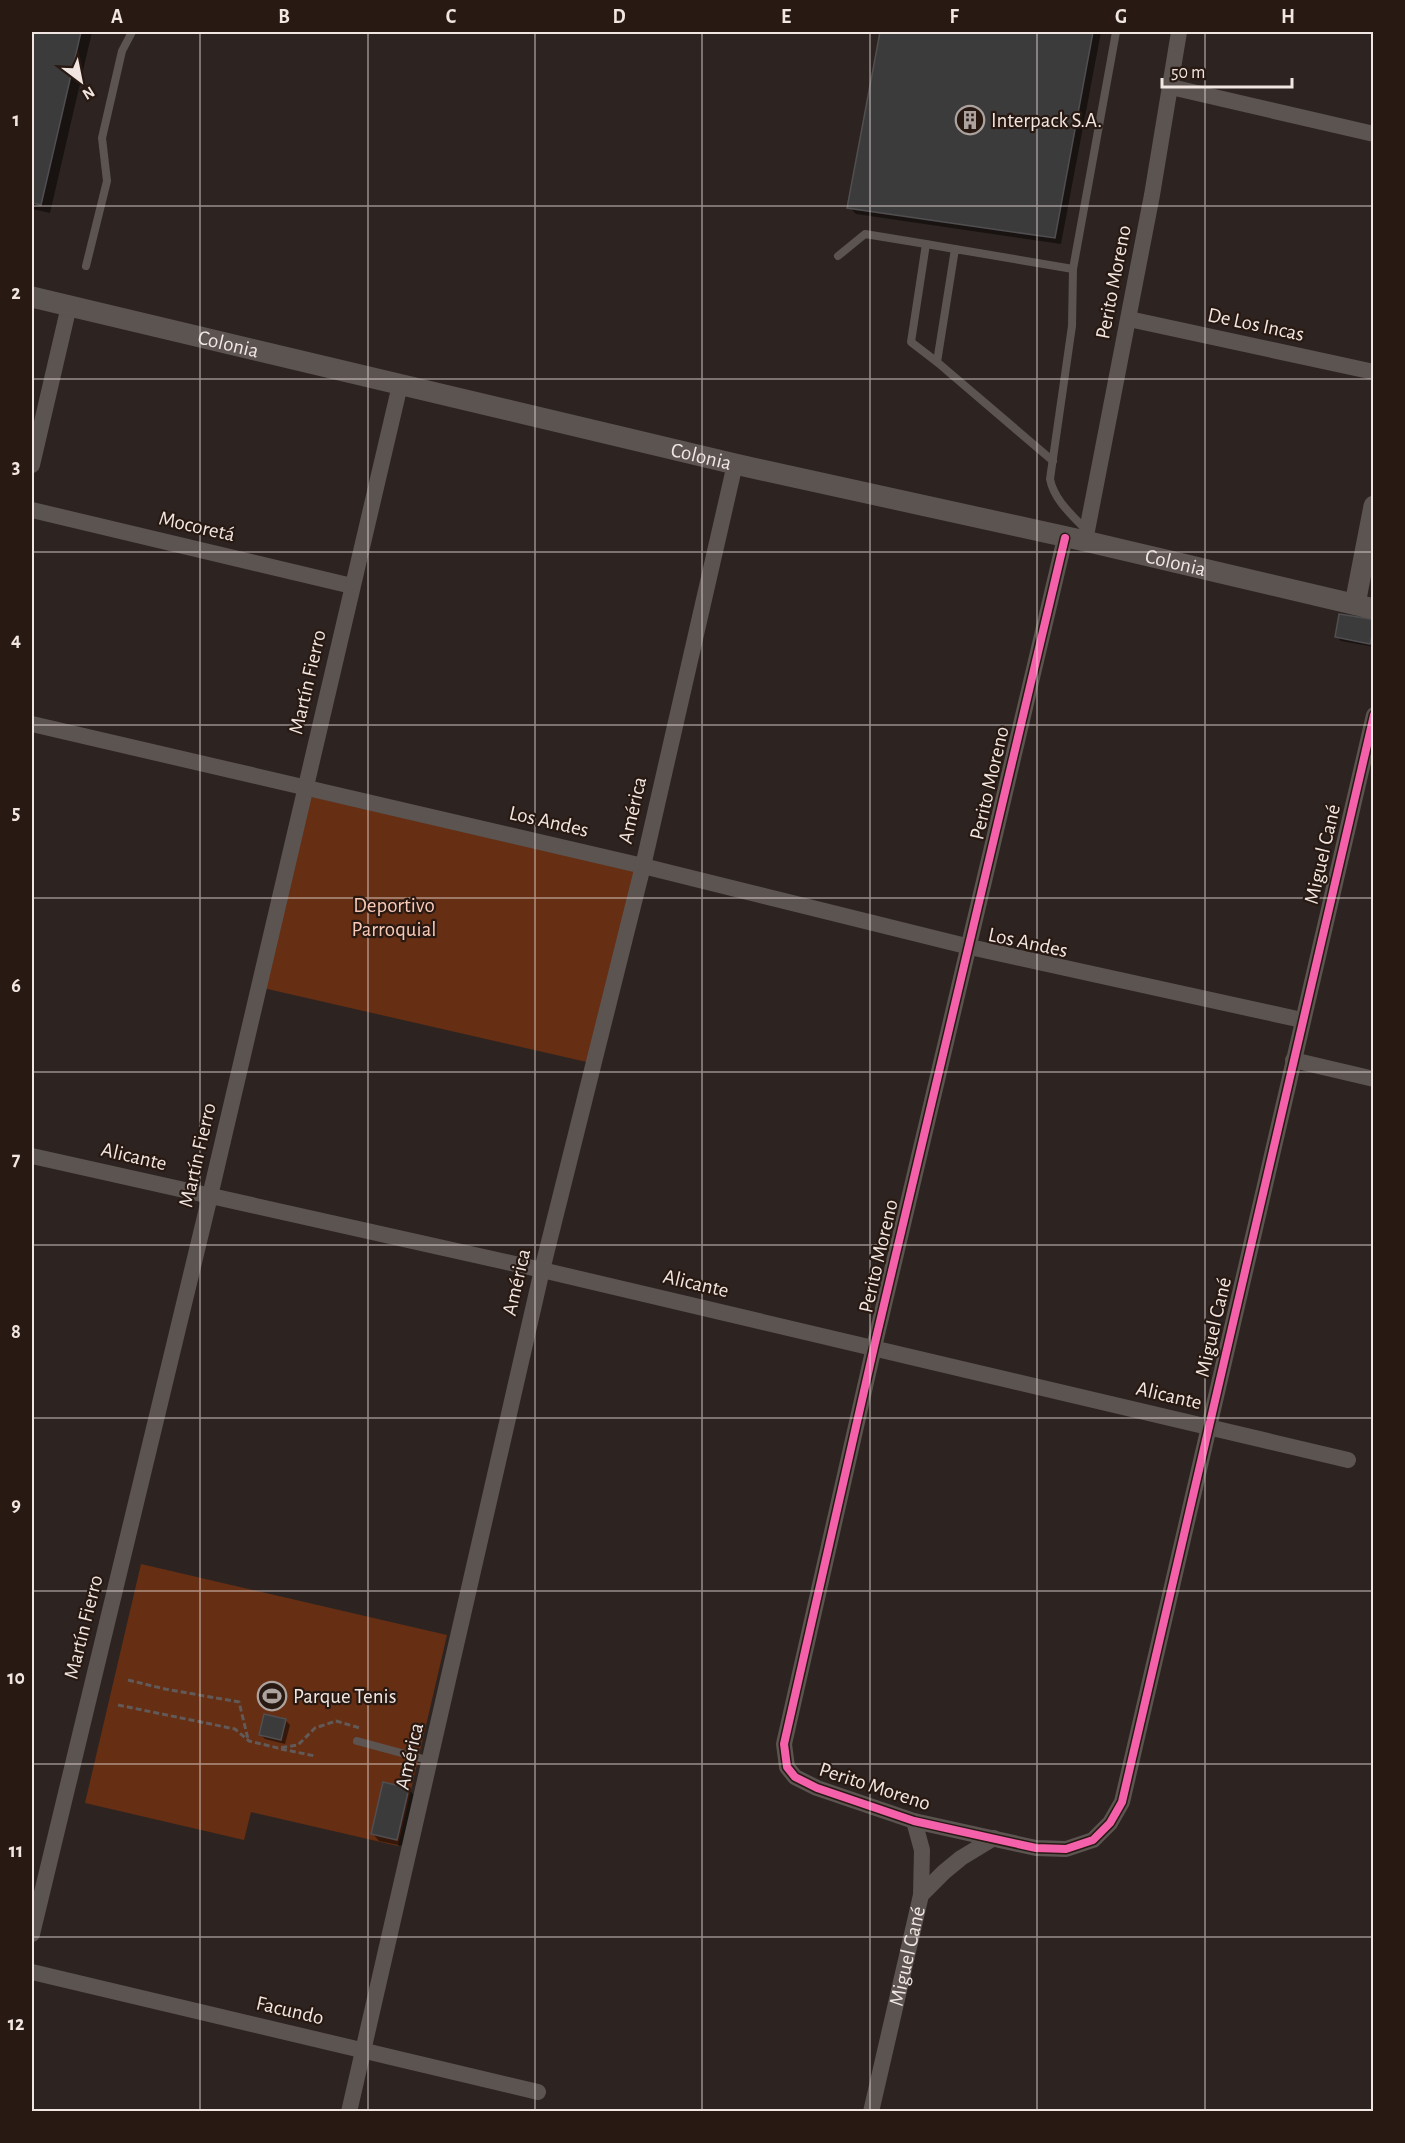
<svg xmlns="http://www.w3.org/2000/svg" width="1405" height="2143" font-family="'Alegreya Sans',sans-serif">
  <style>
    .green { fill: #662e13 }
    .shadow { fill: #0007 }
    .building { fill: #3c3b3c; stroke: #504e50; stroke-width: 1.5 }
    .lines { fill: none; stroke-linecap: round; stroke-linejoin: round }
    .path { stroke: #615a58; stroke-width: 3; stroke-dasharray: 6 3; stroke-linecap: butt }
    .service { stroke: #5b5451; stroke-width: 8 }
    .minor { stroke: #5b5451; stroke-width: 16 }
    .tertiary { stroke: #5b5451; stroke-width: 21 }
    .cycleway-casing { stroke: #281912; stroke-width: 11 }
    .cycleway { stroke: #f560ab; stroke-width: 8 }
    .grid { fill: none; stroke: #f1e6e1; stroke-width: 1.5; stroke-opacity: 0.55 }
    .labels { text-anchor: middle; stroke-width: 4.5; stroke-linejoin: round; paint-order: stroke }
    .poi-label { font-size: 21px; fill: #f1e6e1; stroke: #281912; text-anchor: start }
    .street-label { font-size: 21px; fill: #f1e6e1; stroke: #281912 }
    .park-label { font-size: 21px; fill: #f9c9b6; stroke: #281912 }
    .neatline { fill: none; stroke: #f1e6e1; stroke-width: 2 }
    .grid-label { font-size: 20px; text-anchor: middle; font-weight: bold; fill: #f1e6e1 }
  </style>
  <rect width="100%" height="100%" fill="#2d2421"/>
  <g class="green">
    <path d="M308,796L638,872L591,1063L263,988Z"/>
    <path d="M141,1564L447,1635L398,1846L251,1812L244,1840L85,1803Z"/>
  </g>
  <g class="shadow">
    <path d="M32,32H92L50,213L32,209Z"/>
    <path d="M882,32H1101L1061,244L856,214L849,207Z"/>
    <path d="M1370,620L1374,624V647L1341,641L1337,637Z"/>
    <path d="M286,1721L290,1725L285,1744L265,1739L261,1735Z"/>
    <path d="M408,1789L415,1796L403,1846L379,1841L373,1834Z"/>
  </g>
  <g class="building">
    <path d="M32,32H81L41,205L32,203Z"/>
    <path d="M880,32H1093L1055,238L847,208Z"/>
    <path d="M1339,614L1371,619L1374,627L1370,644L1335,637Z"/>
    <path d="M264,1714L286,1719L281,1740L259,1735Z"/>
    <path d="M383,1782L409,1788L397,1840L371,1834Z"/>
  </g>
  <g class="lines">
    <g class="path">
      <path d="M128,1680L165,1689L239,1702L248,1739"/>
      <path d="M118,1705L235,1729L249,1741L278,1748L298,1745L315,1728L336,1721L360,1728"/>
      <path d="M281,1749L315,1756"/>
    </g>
    <g class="service">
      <path d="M838,256L865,234L926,244"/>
      <path d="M86,266L107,181L102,138L122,51L132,32"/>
      <path d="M937,362L911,342L926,244L955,249"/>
      <path d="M1053,461L937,362L955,249L1073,269"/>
      <path d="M1087,531C1072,515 1054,500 1050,479L1072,326L1073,269L1116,32"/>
      <path d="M357,1741L431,1761"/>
    </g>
    <g class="minor">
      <path d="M1171,87L1374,134"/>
      <path d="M1129,319L1374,372"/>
      <path d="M32,465L69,306"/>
      <path d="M32,510L352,586"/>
      <path d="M1065,538L874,1347L784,1744L787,1767L795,1777L817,1788L914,1821L1036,1848L1066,1849L1093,1840L1110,1823L1122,1802L1374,715"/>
      <path d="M1085,541L1152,195L1179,32"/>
      <path d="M32,724L643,866L970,947L1302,1020"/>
      <path d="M1293,1060L1374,1079"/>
      <path d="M32,1156L542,1270L1348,1460"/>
      <path d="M914,1821L922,1850L921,1895"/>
      <path d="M32,1934L210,1196L400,385"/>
      <path d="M32,1972L538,2092"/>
      <path d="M349,2112L542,1270L643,866L735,464"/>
      <path id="s1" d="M871,2112L921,1895L944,1872L961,1858L994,1838"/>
    </g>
    <g class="tertiary">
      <path id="s2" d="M32,297L735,464L1085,541L1374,609"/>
      <path d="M1355,604L1374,506"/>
    </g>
    <g class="cycleway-casing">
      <path id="cycleway" d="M1065,538L874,1347L784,1744L787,1767L795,1777L817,1788L914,1821L1036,1848L1066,1849L1093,1840L1110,1823L1122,1802L1374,715"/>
    </g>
    <use href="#cycleway" class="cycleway"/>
  </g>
  <path class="grid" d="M200,32V2112M368,32V2112M535,32V2112M702,32V2112M870,32V2112M1037,32V2112M1205,32V2112M32,206H1374M32,379H1374M32,552H1374M32,725H1374M32,898H1374M32,1072H1374M32,1245H1374M32,1418H1374M32,1591H1374M32,1764H1374M32,1937H1374"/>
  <defs>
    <g id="building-ring" transform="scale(1.5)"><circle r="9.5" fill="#281912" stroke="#aca29e" stroke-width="1.5"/><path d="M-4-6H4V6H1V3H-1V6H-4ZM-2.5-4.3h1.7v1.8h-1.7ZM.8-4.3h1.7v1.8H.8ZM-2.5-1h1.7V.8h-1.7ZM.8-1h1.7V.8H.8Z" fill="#aca29e"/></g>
    <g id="stadium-ring" transform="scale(1.5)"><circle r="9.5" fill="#281912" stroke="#aca29e" stroke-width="1.5"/><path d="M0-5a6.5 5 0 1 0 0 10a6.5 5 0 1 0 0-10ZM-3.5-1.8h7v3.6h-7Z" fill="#aca29e"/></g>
  </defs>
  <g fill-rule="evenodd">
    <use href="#building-ring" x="970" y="120"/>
    <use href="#stadium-ring" x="272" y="1696"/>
  </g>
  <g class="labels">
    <g class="poi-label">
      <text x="991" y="127">Interpack S.A.</text>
      <text x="293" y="1703">Parque Tenis</text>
    </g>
    <g class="street-label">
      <text transform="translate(1113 282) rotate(-79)" y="7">Perito Moreno</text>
      <text transform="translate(1256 324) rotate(12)" y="7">De Los Incas</text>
      <text dy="7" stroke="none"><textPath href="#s2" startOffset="202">Colonia</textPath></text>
      <text dy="7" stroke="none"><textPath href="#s2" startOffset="688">Colonia</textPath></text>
      <text transform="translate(197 526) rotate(13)" y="7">Mocoretá</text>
      <text dy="7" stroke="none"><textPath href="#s2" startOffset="1174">Colonia</textPath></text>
      <text transform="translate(307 682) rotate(-77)" y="7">Martín Fierro</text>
      <text transform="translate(989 783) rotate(-77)" y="7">Perito Moreno</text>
      <text transform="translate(632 810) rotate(-77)" y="7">América</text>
      <text transform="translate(549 821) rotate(13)" y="7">Los Andes</text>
      <text transform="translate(1322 854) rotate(-77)" y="7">Miguel Cané</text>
      <text transform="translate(1028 942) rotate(12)" y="7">Los Andes</text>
      <text transform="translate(197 1155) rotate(-77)" y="7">Martín Fierro</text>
      <text transform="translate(134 1156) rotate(13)" y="7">Alicante</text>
      <text transform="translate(878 1256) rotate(-77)" y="7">Perito Moreno</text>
      <text transform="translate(516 1282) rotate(-77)" y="7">América</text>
      <text transform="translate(696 1283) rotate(13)" y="7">Alicante</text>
      <text transform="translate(1213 1327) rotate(-77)" y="7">Miguel Cané</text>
      <text transform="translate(1169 1395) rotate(13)" y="7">Alicante</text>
      <text transform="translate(83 1627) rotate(-76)" y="7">Martín Fierro</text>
      <text transform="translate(409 1756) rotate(-77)" y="7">América</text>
      <text transform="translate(875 1786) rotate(18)" y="7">Perito Moreno</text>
      <text dy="7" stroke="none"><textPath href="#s1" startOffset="160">Miguel Cané</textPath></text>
      <text transform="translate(290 2010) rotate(13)" y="7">Facundo</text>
    </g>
    <g class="park-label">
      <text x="394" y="912">Deportivo<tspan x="394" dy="24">Parroquial</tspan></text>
    </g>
  </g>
  <rect width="1405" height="2143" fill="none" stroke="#281912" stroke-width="66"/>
  <g transform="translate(81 81) rotate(148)" stroke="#281912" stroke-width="4.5" paint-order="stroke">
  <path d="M0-4.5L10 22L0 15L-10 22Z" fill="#f1e6e1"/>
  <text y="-9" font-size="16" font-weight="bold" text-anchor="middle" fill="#f1e6e1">N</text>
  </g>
  <path d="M1162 78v9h130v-9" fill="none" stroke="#f1e6e1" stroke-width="3"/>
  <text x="1171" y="78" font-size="18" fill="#f1e6e1" stroke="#281912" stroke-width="4.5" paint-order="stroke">50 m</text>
  <rect x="33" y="33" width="1339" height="2077" class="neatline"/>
  <g class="grid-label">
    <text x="117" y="23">A</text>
    <text x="284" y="23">B</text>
    <text x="451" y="23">C</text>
    <text x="619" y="23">D</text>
    <text x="786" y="23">E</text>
    <text x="954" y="23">F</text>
    <text x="1121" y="23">G</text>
    <text x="1288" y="23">H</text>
    <text x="16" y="126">1</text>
    <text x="16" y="299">2</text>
    <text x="16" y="473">3</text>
    <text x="16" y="646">4</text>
    <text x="16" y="819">5</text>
    <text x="16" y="992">6</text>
    <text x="16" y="1165">7</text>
    <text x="16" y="1338">8</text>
    <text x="16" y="1511">9</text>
    <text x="16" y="1684">10</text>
    <text x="16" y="1857">11</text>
    <text x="16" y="2030">12</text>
  </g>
</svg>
